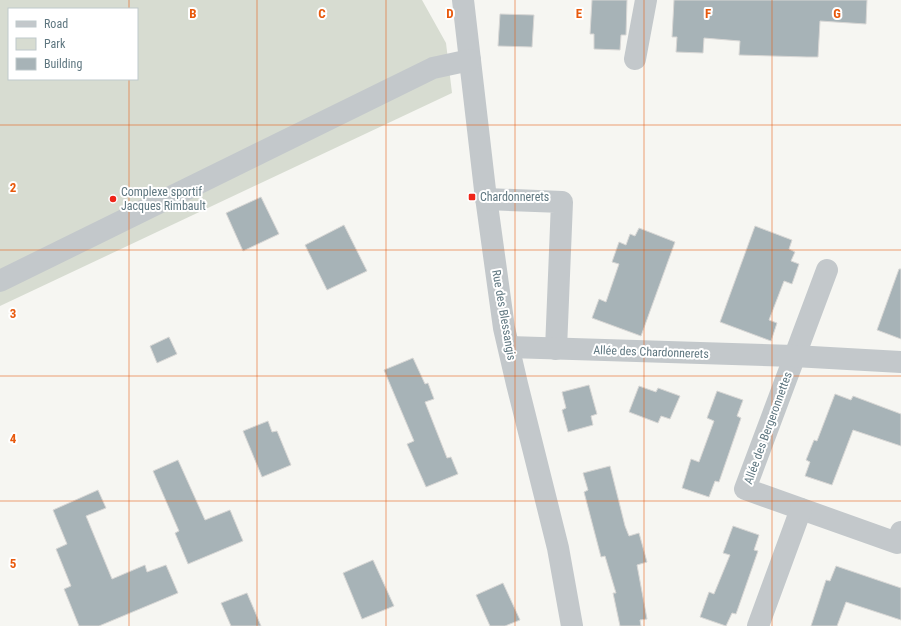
<svg xmlns="http://www.w3.org/2000/svg" width="901" height="626" font-family="'Roboto Condensed',sans-serif">
  <style>
    .green { fill: #d7dcd1; fill-rule: evenodd }
    .building { fill: #a7b3b7; stroke: #d8d7d5 }
    .lines { fill: none; stroke-linecap: round; stroke-linejoin: round }
    .minor { stroke: #c3c8cb; stroke-width: 22 }
    .grid { fill: none; stroke: #e8590c; stroke-width: 1; stroke-opacity: 0.55 }
    .poi-dot { fill: #ef2519; stroke: #fff; stroke-width: 1.5 }
    .labels { text-anchor: middle; stroke-width: 4; stroke-linejoin: round; paint-order: stroke }
    .poi-label { font-size: 12px; fill: #5f7780; stroke: #fff; text-anchor: start }
    .street-label { font-size: 12px; fill: #5f7780; stroke: #fff }
    .grid-label { font-size: 13px; text-anchor: middle; font-weight: bold; fill: #e8590c; stroke: #fff; stroke-width: 4; stroke-linejoin: round; paint-order: stroke }
  </style>
  <rect width="100%" height="100%" fill="#f6f6f2"/>
  <path class="green" d="M0,0H422L446,43L452,93L0,306ZM9,9H137V79H9Z"/>
  <g class="building">
    <path d="M592,0H627L626,35H621L620,50L594,49V34H590Z"/>
    <path d="M674,0H867L866,24L820,21L818,57H807L739,55L740,41L704,38L703,53L676,52L677,37H672Z"/>
    <path d="M500,14L534,15L532,47L498,46Z"/>
    <path d="M261,197L279,234L243,251L226,213Z"/>
    <path d="M344,225L367,271L327,290L305,245Z"/>
    <path d="M755,226L792,240L789,249L795,252L791,261L799,264L792,284L784,281L769,320L777,323L771,341L720,322Z"/>
    <path d="M639,228L675,242L641,336L592,318L599,299L606,302L619,264L612,262L619,242L626,245L630,234L635,236Z"/>
    <path d="M899,269H901V339L877,330Z"/>
    <path d="M169,337L177,354L157,363L150,346Z"/>
    <path d="M413,358L425,384L428,383L434,399L425,402L447,458L451,457L458,474L426,487L407,444L414,441L384,370Z"/>
    <path d="M589,385L597,414L591,416L593,425L568,432L562,410L566,408L562,392Z"/>
    <path d="M639,386L656,392L658,388L680,396L670,419L661,416L658,423L629,412Z"/>
    <path d="M717,391L743,400L737,416L741,418L719,482L715,481L709,497L682,488L691,459L699,462L714,421L707,418Z"/>
    <path d="M835,394L851,400L853,396L901,414V446L853,430L832,485L805,476L810,462L806,460L814,440L817,441Z"/>
    <path d="M268,421L272,432L277,431L291,465L262,477L243,431Z"/>
    <path d="M178,460L205,520L230,510L243,541L188,564L175,533L179,531L153,471Z"/>
    <path d="M610,466L625,526L629,536L639,533L647,562L637,565L647,619L640,620L641,626H620L613,593H616L605,556L601,557L584,492L588,490L583,473Z"/>
    <path d="M98,490L106,508L86,516L112,579L145,565L147,572L166,565L178,593L99,626H79L64,589L71,586L56,549L67,544L53,510Z"/>
    <path d="M733,526L759,535L754,550L758,551L736,614L732,613L726,626L700,617L709,592L714,594L730,555L723,553Z"/>
    <path d="M373,560L394,606L362,619L343,573Z"/>
    <path d="M836,566L901,588V620L846,602L837,626H811L826,580L830,581Z"/>
    <path d="M503,583L520,620L505,626H490L476,595Z"/>
    <path d="M247,593L261,626H231L221,603Z"/>
  </g>
  <g class="lines">
    <g class="minor">
      <path d="M463,0L485,190L504,328L517,384L558,548L572,626"/>
      <path d="M635,59L646,0"/>
      <path d="M486,199L562,202L556,349"/>
      <path d="M827,270L745,489L897,543L901,532"/>
      <path d="M0,281L433,68L470,60"/>
      <path d="M509,347L794,356L901,362"/>
      <path d="M758,626L801,509"/>
    </g>
  </g>
  <path class="grid" d="M129,0V9M257,0V626M386,0V626M515,0V626M644,0V626M772,0V626M129,79V626M0,125H901M0,250H901M0,376H901M0,501H901"/>
  <g class="poi-dot">
    <rect x="468" y="193" width="8" height="8" rx="2"/>
    <circle cx="113" cy="199" r="4"/>
  </g>
  <g class="labels">
    <g class="poi-label">
      <text x="121" y="196">Complexe sportif<tspan x="121" dy="14">Jacques Rimbault</tspan></text>
      <text x="480" y="201">Chardonnerets</text>
    </g>
    <g class="street-label">
      <text transform="translate(504 315) rotate(80)" y="4">Rue des Blessangis</text>
      <text transform="translate(651 352) rotate(2)" y="4">Allée des Chardonnerets</text>
      <text transform="translate(768 428) rotate(-70)" y="4">Allée des Bergeronnettes</text>
    </g>
  </g>
  <g class="grid-label">
    <text x="193" y="18">B</text>
    <text x="322" y="18">C</text>
    <text x="450" y="18">D</text>
    <text x="579" y="18">E</text>
    <text x="708" y="18">F</text>
    <text x="837" y="18">G</text>
    <text x="13" y="192">2</text>
    <text x="13" y="318">3</text>
    <text x="13" y="443">4</text>
    <text x="13" y="568">5</text>
  </g>
  <rect x="8" y="8" width="130" height="72" fill="#ffffff" stroke="#bfc9cc"/>
  <rect x="16" y="21" width="20" height="6" fill="#c3c8cb" stroke="#bfc9cc"/>
  <text x="44" y="28" font-size="12" fill="#5f7780">Road</text>
  <rect x="16" y="38" width="20" height="12" fill="#d7dcd1" stroke="#bfc9cc"/>
  <text x="44" y="48" font-size="12" fill="#5f7780">Park</text>
  <rect x="16" y="58" width="20" height="12" fill="#a7b3b7" stroke="#bfc9cc"/>
  <text x="44" y="68" font-size="12" fill="#5f7780">Building</text>
</svg>
